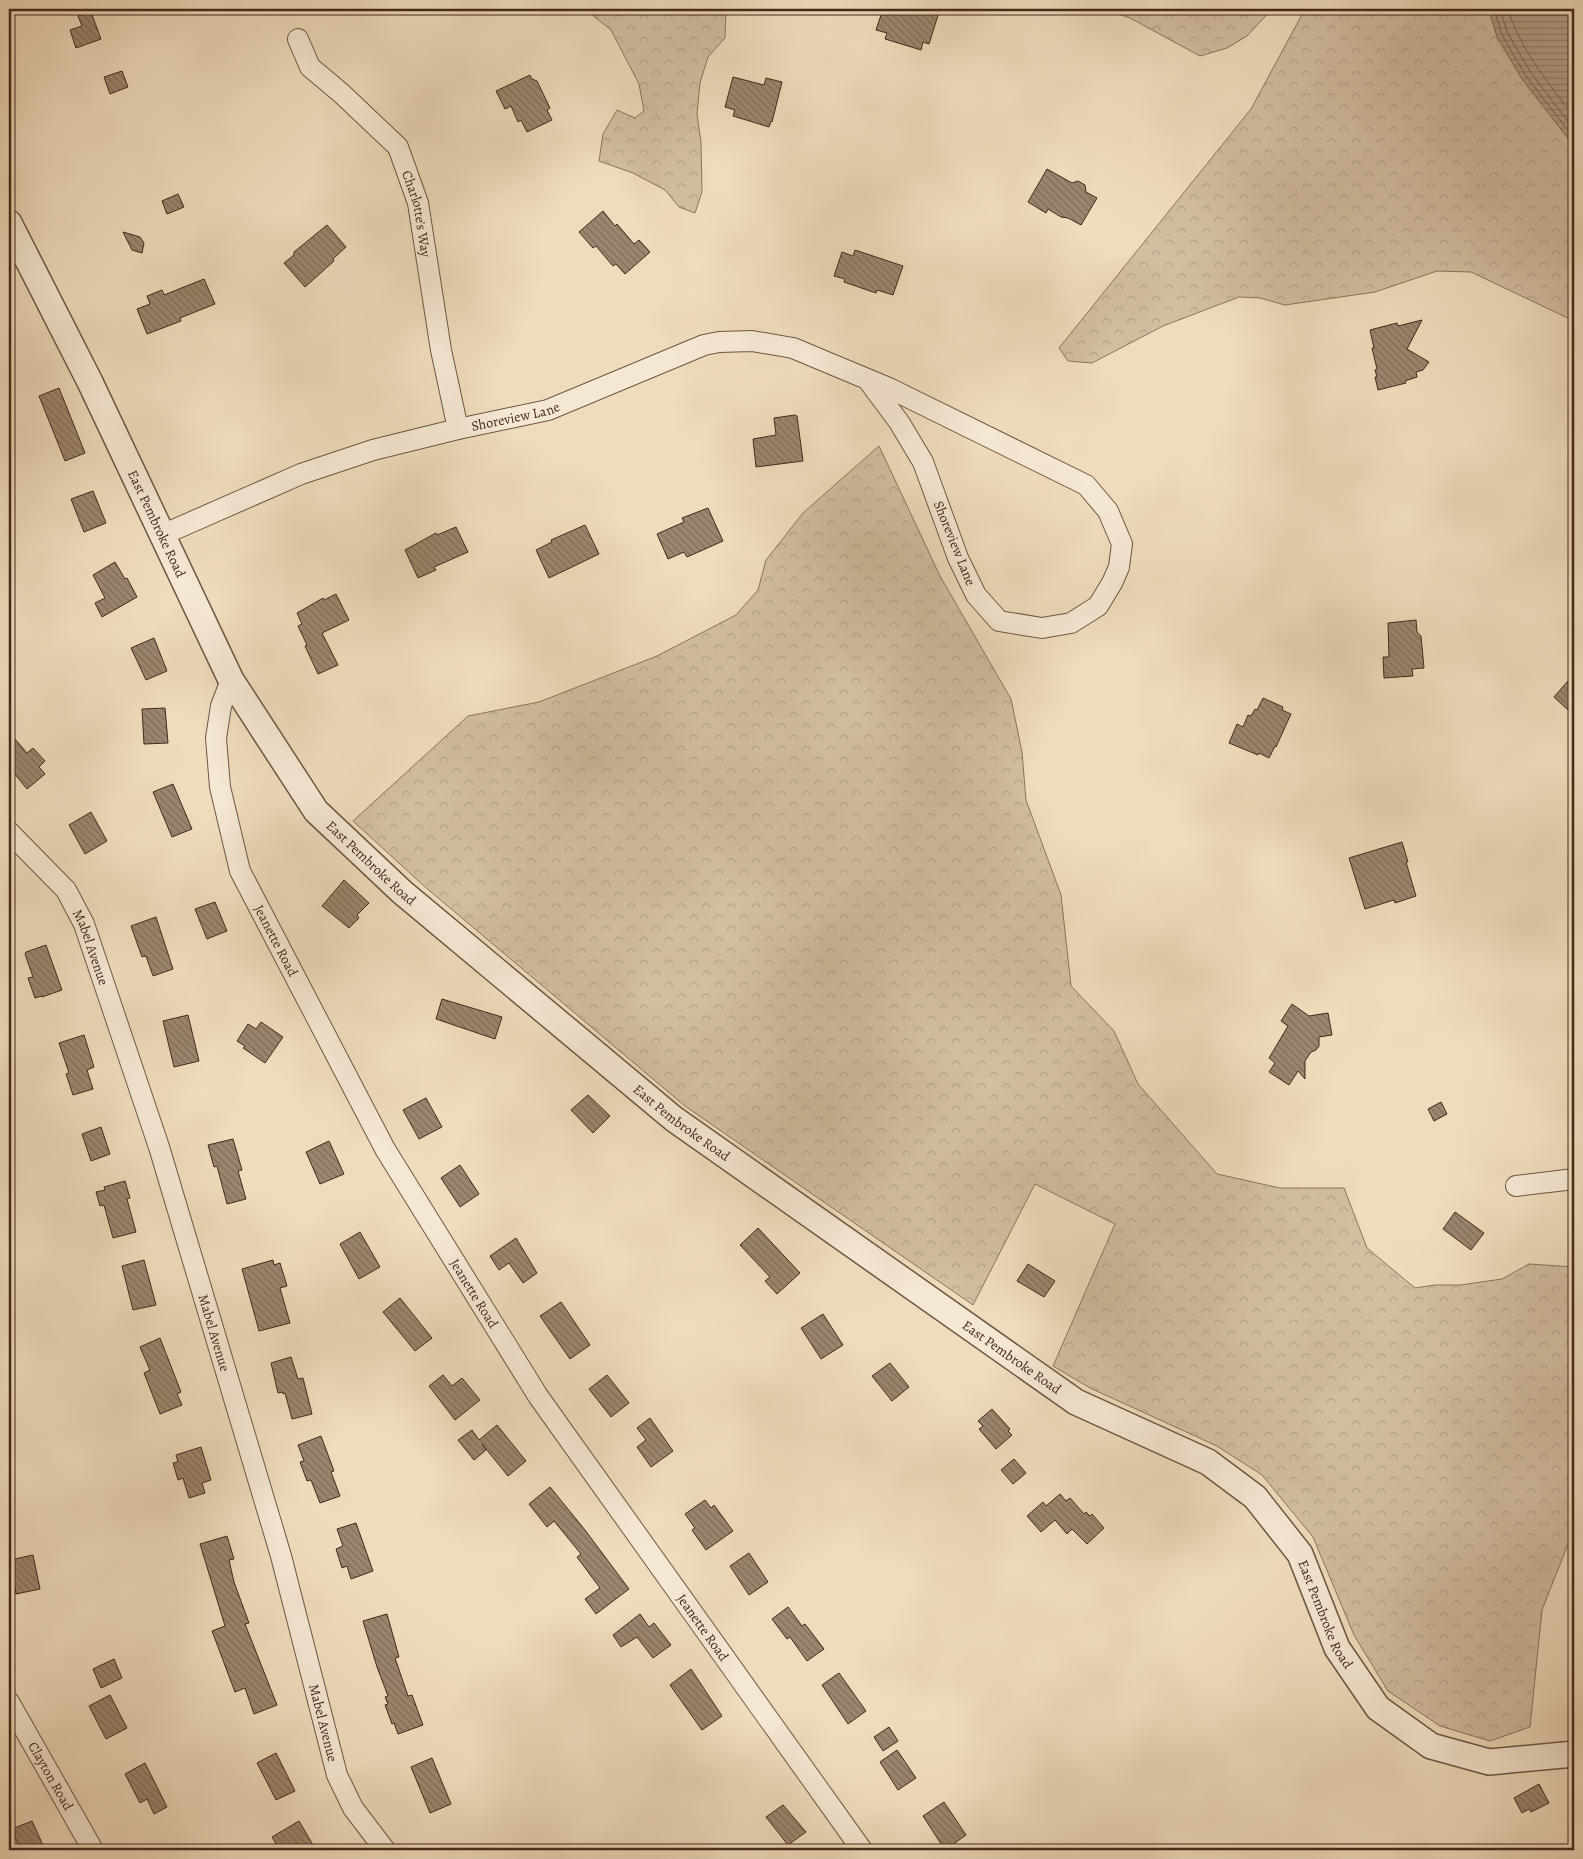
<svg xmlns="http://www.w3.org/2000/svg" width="1583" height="1859" font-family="Alegreya,serif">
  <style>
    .forest { fill: url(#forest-crowns); stroke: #8a7460 }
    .water { fill: url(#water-rules); stroke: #86705c }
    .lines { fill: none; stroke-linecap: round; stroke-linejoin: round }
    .shore { stroke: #7b6452; stroke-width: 1 }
    .building { fill: url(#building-back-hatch); stroke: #42291e }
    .minor-casing { stroke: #6d5646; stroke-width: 22 }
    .tertiary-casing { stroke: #6d5646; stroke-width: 28 }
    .minor { stroke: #f5e8d3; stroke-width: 20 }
    .tertiary { stroke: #f5e8d3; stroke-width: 25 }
    .labels { text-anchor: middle; stroke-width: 4.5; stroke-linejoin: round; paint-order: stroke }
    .street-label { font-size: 14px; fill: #42291e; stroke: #f5e8d3 }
  </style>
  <defs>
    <pattern id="forest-crowns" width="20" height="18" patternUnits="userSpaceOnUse" patternTransform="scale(1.25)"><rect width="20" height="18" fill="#d2bea1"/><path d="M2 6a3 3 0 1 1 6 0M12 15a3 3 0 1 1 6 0" fill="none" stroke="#b6a38a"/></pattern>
    <pattern id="water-rules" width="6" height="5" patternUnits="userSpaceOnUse" patternTransform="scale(1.25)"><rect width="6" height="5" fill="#b49f86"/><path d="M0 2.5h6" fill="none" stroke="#94826d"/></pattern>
    <pattern id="building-back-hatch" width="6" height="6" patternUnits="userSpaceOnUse" patternTransform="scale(1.25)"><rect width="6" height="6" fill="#9c8670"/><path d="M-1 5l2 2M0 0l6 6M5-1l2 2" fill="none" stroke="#816e5b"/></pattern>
  </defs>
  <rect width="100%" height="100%" fill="#efdcbc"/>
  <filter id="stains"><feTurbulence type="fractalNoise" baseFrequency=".004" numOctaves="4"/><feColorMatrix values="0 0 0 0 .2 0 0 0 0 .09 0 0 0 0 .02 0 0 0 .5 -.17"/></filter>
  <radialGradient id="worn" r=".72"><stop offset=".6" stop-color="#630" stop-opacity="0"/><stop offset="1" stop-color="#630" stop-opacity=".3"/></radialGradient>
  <g class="forest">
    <path d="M590,9H726L725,38L708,57L700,83L697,114L701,142L702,192L695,213L679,207L665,190L633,173L599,161L603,134L617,110L635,118L644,111L639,84L611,30L591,14Z"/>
    <path d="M1103,9H1272L1247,36L1227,48L1200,56L1130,18Z"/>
    <path d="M1305,9H1489L1497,37L1522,79L1574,146V321L1471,272L1437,271L1375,292L1285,305L1260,298L1239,297L1163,326L1092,363L1068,361L1059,348L1251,109Z"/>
    <path d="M879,446L940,576L1011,699L1022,752L1026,800L1061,895L1071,986L1114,1031L1138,1084L1217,1174L1280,1188H1344L1367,1248L1415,1288L1435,1285H1461L1502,1279L1529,1264L1574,1267V1529L1542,1610L1530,1727L1490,1741L1440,1726L1388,1691L1354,1635L1313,1537L1262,1475L1217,1446L1090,1388L1053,1366L1115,1224L1035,1184L973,1305L685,1106L424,886L353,821L468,716L539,702L657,656L736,615L758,590L766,560L803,513Z"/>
  </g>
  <path class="water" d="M1489,9H1574V146L1522,79L1497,37Z"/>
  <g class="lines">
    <g class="shore">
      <path d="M1494,9L1502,35L1526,76L1574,138"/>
      <path d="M1500,9L1507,32L1531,73L1574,129"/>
      <path d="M1508,9C1520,50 1549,83 1574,117"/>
    </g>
  </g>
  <g class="building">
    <path d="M883,9H940L929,44L923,42L921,50L885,39L887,33L876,30Z"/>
    <path d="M91,12L101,39L76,48L70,30L82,26L78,16Z"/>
    <path d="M122,71L128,87L110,94L104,77Z"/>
    <path d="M530,75L532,79L537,81L550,108L547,110L552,120L527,132L521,120L518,122L511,106L505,109L496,91Z"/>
    <path d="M733,77L764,85L766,78L782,82L772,122L771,121L769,127L733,116L735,110L725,107Z"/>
    <path d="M1047,169L1072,183L1078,181L1085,185L1086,192L1097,198L1081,225L1068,218L1061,217L1048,209L1046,213L1028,202Z"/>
    <path d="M178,194L184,207L167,214L162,201Z"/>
    <path d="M603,211L615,226L617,224L634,244L639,240L650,252L625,274L616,264L613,266L596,246L593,248L579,232Z"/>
    <path d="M327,225L346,247L333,259L334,261L305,287L284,263L294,255V252Z"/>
    <path d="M123,232L140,237L144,243L142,253L132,250Z"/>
    <path d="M855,250L903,266L893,295L877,290L876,293L844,282L845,279L834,276L842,252L853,256Z"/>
    <path d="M204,279L215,304L180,318L181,321L147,334L137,309L150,304L147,296L162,290L164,295Z"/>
    <path d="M1422,320L1407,349L1429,362L1423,370L1416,372L1417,377L1405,381L1406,383L1378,390L1375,377H1377L1375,370L1377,369L1372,348H1374L1370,330L1397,323L1398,326Z"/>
    <path d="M59,388L85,453L65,461L39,396Z"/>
    <path d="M795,415L797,416L803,461L756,467L753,439L776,435L774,418Z"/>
    <path d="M93,491L106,523L84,532L71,499Z"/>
    <path d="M708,508L723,541L687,557L684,552L668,559L657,534L684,522L682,518Z"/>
    <path d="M585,525L599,554L549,578L536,550L552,542L551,540Z"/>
    <path d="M456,527L468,552L434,567L436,570L418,578L405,550L436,533L437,535Z"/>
    <path d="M115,562L125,579L127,578L137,597L102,617L95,603L105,598L93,575Z"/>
    <path d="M336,594L349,620L322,633L338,665L318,674L305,646L307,645L298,626L302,624L297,613L323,598L324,600Z"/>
    <path d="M1416,620L1417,632L1421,636L1424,668L1412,669L1413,676L1384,678L1383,657H1389L1388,623Z"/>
    <path d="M154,638L167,671L146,680L131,648Z"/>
    <path d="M1574,674V703L1568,710L1554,697Z"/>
    <path d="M1263,698L1283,707L1282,710L1291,714L1276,747L1275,746L1269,758L1259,753L1258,755L1229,743L1237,724L1243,727L1248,715L1251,716L1255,709L1257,710Z"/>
    <path d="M165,708L168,743L144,744L142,709Z"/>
    <path d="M9,732L27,753L33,748L45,761L39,767L45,774L27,789L9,767Z"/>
    <path d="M173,784L192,829L172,837L153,792Z"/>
    <path d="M91,812L107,841L85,854L69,825Z"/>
    <path d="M1402,842L1408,862H1406L1416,896L1395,903L1394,900L1365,909L1349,858Z"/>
    <path d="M344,880L369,903L357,915L359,918L349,928L322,906Z"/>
    <path d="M215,902L227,931L207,939L195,909Z"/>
    <path d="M156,917L173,969L153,976L146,956L142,957L131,926Z"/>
    <path d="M46,945L62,990L42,997V996L35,998L28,978L33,977L25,954L26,952Z"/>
    <path d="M442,999L502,1017L495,1039L436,1019Z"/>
    <path d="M1292,1004L1309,1016L1328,1013L1332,1035L1319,1037V1046L1316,1050L1311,1052L1305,1061V1079L1298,1071L1289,1085L1269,1072L1275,1063L1269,1058L1288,1026L1281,1021Z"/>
    <path d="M188,1015L199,1061L174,1067L163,1021Z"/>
    <path d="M261,1022L283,1037L265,1063L243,1048L245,1046L237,1041L248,1024L256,1029Z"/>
    <path d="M84,1035L94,1067L87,1070L93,1089L73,1095L66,1074L69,1073L59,1043Z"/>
    <path d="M588,1095L610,1116L593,1133L571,1110Z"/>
    <path d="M426,1098L442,1127L419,1139L403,1110Z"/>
    <path d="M1441,1102L1447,1114L1434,1121L1428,1109Z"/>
    <path d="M101,1127L110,1154L91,1161L82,1134Z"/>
    <path d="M233,1139L242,1170L238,1171L246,1199L227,1204L217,1166L214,1167L208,1145Z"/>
    <path d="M329,1141L344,1174L320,1184L306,1152Z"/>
    <path d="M460,1165L479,1194L460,1207L441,1178Z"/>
    <path d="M125,1181L130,1198L127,1199L136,1232L113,1238L104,1205L100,1206L96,1192L105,1190L104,1187Z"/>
    <path d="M1455,1212L1484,1233L1471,1250L1443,1229Z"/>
    <path d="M758,1228L800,1273L777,1294L765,1281L770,1277L740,1245Z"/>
    <path d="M360,1232L380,1267L359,1279L340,1244Z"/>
    <path d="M516,1238L537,1273L523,1283L509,1263L499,1270L490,1256Z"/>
    <path d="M144,1260L156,1305L133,1310L122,1266Z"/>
    <path d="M273,1260L274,1265L280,1263L287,1286L280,1288L290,1323L259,1331L242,1269Z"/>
    <path d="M1028,1264L1055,1281L1044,1297L1017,1281Z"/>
    <path d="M400,1298L432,1338L415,1351L383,1312Z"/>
    <path d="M561,1302L590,1345L570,1359L540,1316Z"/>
    <path d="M823,1314L843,1345L821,1359L801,1328Z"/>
    <path d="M160,1338L181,1392L177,1394L182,1405L160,1414L144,1373L150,1370L140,1347Z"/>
    <path d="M291,1357L298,1379L303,1378L312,1414L292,1419L285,1393L283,1394V1392L278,1393L271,1363Z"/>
    <path d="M890,1363L909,1387L892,1401L872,1376Z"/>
    <path d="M443,1375L452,1386L462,1378L480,1400L455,1420L429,1386Z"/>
    <path d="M607,1375L629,1403L611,1417L589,1389Z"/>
    <path d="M992,1409L1010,1429L1008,1431L1012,1435L996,1449L979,1429L983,1426L978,1421Z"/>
    <path d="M650,1418L673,1451L651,1467L637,1447L646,1440L637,1428Z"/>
    <path d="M497,1425L526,1461L508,1476L482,1444L486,1450L474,1460L458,1440L472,1430L479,1440Z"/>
    <path d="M321,1436L334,1471L331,1472L340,1496L320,1503L311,1480L307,1481L300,1462L304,1461L298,1445Z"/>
    <path d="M201,1447L211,1480L202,1483L205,1493L189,1498L183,1478L178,1480L173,1463L178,1462L176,1455Z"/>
    <path d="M1014,1459L1026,1473L1013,1484L1001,1470Z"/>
    <path d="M550,1487L585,1530L629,1589L596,1614L585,1599L600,1588L577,1557L581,1554L554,1521L547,1527L529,1504Z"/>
    <path d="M1060,1494L1066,1501L1070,1498L1084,1514L1086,1512L1090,1516L1092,1514L1104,1528L1087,1544L1072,1529L1067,1534L1055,1520L1041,1532L1027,1516L1043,1502L1046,1506Z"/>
    <path d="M705,1500L711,1508L714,1505L733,1531L706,1550L692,1530L695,1528L685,1514Z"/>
    <path d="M356,1523L373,1571L351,1579L347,1566L342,1568L336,1549L343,1546L337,1529Z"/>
    <path d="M227,1536L234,1559L229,1560L234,1582L249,1623L245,1624L277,1705L254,1714L245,1688L235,1692L212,1631L225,1626L200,1544Z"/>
    <path d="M749,1553L768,1582L749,1595L730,1566Z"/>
    <path d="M33,1555L40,1589L16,1594L10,1560Z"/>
    <path d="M788,1607L802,1626L805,1624L824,1649L807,1661L790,1637L787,1639L772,1619Z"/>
    <path d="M387,1614L399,1657L395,1658L408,1696L412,1695L423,1725L398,1734L394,1723L392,1724L385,1705L388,1704L385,1697L388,1696L377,1667L363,1621Z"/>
    <path d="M640,1614L649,1627L654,1623L671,1645L653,1658L637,1637L621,1647L613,1635Z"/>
    <path d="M114,1659L122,1678L101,1688L93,1669Z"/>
    <path d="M691,1669L722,1716L702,1730L670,1685Z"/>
    <path d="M839,1673L866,1711L848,1724L822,1685Z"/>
    <path d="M110,1695L127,1728L106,1739L89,1706Z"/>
    <path d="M889,1727L898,1741L883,1751L874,1737Z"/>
    <path d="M897,1750L916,1778L898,1790L880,1762Z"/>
    <path d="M276,1753L295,1791L276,1800L257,1763Z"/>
    <path d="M432,1758L451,1804L430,1813L411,1767Z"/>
    <path d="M145,1763L167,1807L154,1814L147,1799L140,1803L125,1774Z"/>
    <path d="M1539,1784L1549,1803L1531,1812L1529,1809L1522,1813L1514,1798Z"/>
    <path d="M944,1802L966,1835L945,1850L923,1816Z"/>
    <path d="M783,1805L806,1832L788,1845L766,1817Z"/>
    <path d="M32,1821L38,1834L45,1850H20L12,1829Z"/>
    <path d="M299,1821L316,1850H280L272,1837Z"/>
  </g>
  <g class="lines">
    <g class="minor-casing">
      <g id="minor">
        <path id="s1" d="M298,39L310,67L341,93L398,147L418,203L441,350L458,429"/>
        <path id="s2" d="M162,535L301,474L373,450L458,429L548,410L704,345L719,342L752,341L793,348L891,389L1086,485L1108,511L1122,544L1119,567L1112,583L1098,606L1071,623L1042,628L999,621L976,595L958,558L923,462L899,422L867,379"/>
        <path id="s3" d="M231,680L221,706L216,738L220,787L240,871L385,1149L538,1396L862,1850"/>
        <path id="s4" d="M9,832L66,890L84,924L159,1147L281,1556L337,1775L353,1808L385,1850"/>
        <path d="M1516,1186L1574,1179"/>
        <path id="s5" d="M9,1702L93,1850"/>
      </g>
    </g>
    <g class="tertiary-casing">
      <g id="tertiary">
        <path id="s6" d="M9,223L90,382L231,680L316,811L402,892L674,1119L1076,1402L1208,1462L1255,1497L1300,1554L1337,1648L1378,1708L1431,1746L1489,1762L1574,1754"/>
      </g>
    </g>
    <use href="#minor" class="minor"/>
    <use href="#tertiary" class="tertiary"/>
  </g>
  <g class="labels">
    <g class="street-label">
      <text dy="5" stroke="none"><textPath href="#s1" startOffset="219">Charlotte's Way</textPath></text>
      <text dy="5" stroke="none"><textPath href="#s2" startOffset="374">Shoreview Lane</textPath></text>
      <text dy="5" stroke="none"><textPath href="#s6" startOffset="335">East Pembroke Road</textPath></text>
      <text transform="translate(955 543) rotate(68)" y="5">Shoreview Lane</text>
      <text dy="5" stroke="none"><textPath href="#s6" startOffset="740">East Pembroke Road</textPath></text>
      <text dy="5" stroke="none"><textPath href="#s3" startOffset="274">Jeanette Road</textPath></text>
      <text dy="5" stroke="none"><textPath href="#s4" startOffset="144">Mabel Avenue</textPath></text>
      <text dy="5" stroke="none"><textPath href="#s6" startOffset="1145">East Pembroke Road</textPath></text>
      <text dy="5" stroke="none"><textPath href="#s3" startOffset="679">Jeanette Road</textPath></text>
      <text dy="5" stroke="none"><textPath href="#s4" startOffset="549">Mabel Avenue</textPath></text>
      <text dy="5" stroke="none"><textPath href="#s6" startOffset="1550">East Pembroke Road</textPath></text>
      <text dy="5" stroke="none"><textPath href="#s6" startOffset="1970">East Pembroke Road</textPath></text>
      <text dy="5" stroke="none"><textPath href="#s3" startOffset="1084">Jeanette Road</textPath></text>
      <text dy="5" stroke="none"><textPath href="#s4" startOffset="954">Mabel Avenue</textPath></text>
      <text dy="5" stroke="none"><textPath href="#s5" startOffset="85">Clayton Road</textPath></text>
    </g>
  </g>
  <rect width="1583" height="1859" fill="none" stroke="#efdcbc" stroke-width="30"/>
  <rect x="10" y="10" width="1563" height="1839" fill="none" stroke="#42291e" stroke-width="2.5"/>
  <rect x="15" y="15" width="1553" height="1829" fill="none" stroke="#42291e"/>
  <rect width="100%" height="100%" filter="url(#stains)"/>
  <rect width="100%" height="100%" fill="url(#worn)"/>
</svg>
